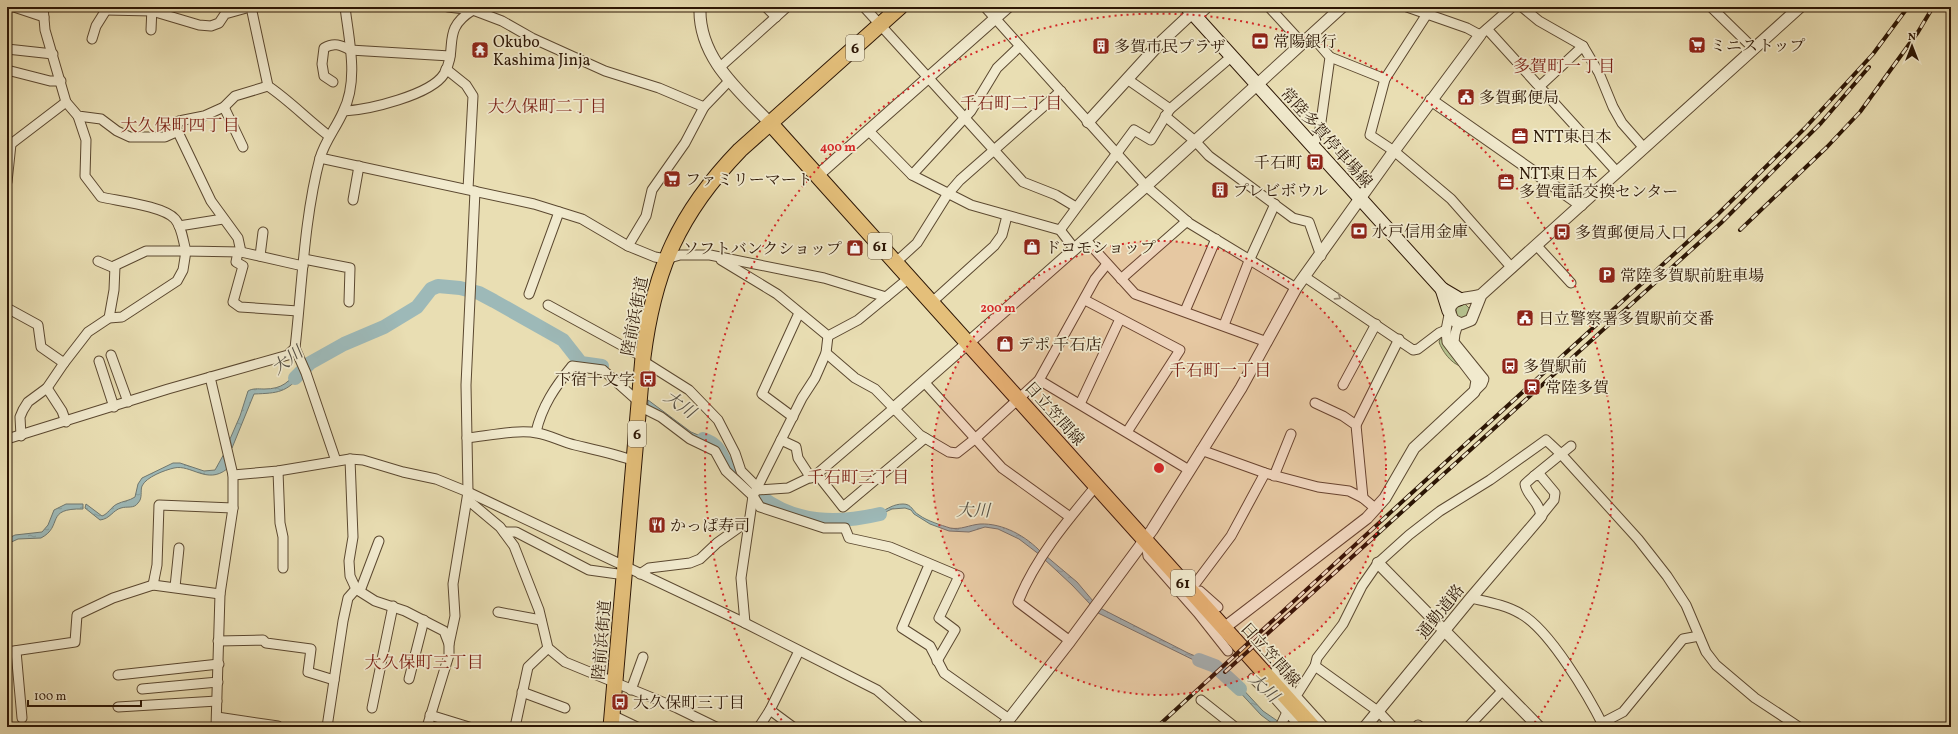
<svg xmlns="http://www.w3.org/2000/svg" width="1958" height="734" font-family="Vollkorn,'Noto Serif JP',serif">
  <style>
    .grass { fill: #b5c18e; stroke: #706c4a }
    .water { fill: url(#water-ripples); stroke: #707870 }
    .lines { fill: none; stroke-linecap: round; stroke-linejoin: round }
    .river { stroke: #9db9b8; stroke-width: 14 }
    .minor-casing { stroke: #5b4830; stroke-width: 11 }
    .tertiary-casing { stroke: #5b4830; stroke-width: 13 }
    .secondary-casing { stroke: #2c1605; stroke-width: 15 }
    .primary-casing { stroke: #2c1605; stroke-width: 17 }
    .trunk-casing { stroke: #2c1605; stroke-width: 17 }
    .minor { stroke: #f1eace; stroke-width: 9 }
    .tertiary { stroke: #f1eace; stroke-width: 11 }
    .secondary { stroke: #f1eace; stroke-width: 13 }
    .primary { stroke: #e4bf7a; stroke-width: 15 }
    .trunk { stroke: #e4bf7a; stroke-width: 15 }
    .rail-casing { stroke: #2c1605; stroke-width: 4 }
    .rail { stroke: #f1eace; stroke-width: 2.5; stroke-dasharray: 8; stroke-linecap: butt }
    .oneway { stroke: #988b74 }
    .ring { fill: none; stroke: #d62828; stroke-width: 2; stroke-dasharray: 2 4 }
    .labels { text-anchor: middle; stroke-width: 3.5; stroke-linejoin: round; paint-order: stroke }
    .shield { fill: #f1eace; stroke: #675641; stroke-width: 1 }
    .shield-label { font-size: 15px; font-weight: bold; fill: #2c1605 }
    .poi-label { font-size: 16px; fill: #2c1605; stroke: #f1eace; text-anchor: start }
    .street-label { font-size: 16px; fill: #2c1605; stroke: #f1eace }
    .neighbourhood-label { font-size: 17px; fill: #7a1f14; stroke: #f1eace }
    .water-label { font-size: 17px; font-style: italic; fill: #544f44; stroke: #f1eace }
    .centre { fill: #d62828; stroke: #f1eace; stroke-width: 2 }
    .ring-label { font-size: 12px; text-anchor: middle; font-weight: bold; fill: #d62828; stroke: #f1eace; stroke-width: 3.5; stroke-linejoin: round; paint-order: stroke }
  </style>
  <defs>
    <pattern id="water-ripples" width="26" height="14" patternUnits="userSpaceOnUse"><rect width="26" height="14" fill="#9db9b8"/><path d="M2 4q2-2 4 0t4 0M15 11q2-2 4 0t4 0" fill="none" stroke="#879e9d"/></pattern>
  </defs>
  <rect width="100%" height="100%" fill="#e9deb3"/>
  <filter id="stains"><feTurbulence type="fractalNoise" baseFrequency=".005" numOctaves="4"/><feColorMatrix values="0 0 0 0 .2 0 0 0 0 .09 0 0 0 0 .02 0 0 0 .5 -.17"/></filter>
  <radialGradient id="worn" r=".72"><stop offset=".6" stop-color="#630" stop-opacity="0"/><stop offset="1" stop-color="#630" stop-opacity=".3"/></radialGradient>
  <g class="grass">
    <path d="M1464,303L1470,309L1468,317L1456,319L1453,308Z"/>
    <path d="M1441,337L1444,339L1445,347L1460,366C1451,363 1442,351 1439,342Z"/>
  </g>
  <g class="water">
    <path d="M300,367L303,373C286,393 278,393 254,394L232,448L230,439L240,416L248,391C253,388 258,389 264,389C283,389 289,382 300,367Z"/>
    <path d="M648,400L691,432L717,443L727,456L726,459L730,464L734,465L753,485V491C742,481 722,468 723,452L720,448L688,435L648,407Z"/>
    <path d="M225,452L227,469C207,485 191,464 174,468C165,470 146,477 142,486C140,491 143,498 138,503C134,509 127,506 121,508C113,510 110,519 100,520L85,508L86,504L102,516C108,514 111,507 117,504C123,501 129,501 135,497L138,484L142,478L173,463H180L204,471L215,470Z"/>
    <path d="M764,495L767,499C795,511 826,532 857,519C864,516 872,515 880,512C888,509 893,504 903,504C912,504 912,511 919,515C927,521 941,525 950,528C961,530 969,525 980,524C1003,523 1026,536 1042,553L1040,555L1019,539L998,529L985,527L969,532L949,531L930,524L914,514L911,510L905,508L892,509L879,515L844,524H826L773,508L764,503L759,498Z"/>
    <path d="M66,504H83V509C44,508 64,526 41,538L18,539L7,544V539L15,535L42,532L48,525L54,510Z"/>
    <path d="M1046,556L1077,582L1093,601L1090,604L1072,585L1044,559Z"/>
    <path d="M1100,608L1188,653L1219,666L1214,670L1096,612Z"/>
    <path d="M1226,676L1238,684L1263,711L1279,722L1277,727L1261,715L1235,687L1222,679Z"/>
  </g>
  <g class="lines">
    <g class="river">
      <path d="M295,378L310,363L344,344L384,327L417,307L431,289L438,286L460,288L479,293L494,301L563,340L581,363L602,366"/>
      <path d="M703,439C723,446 719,456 730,469C734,473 739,475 743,479C749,484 754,491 760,496C796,524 838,524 880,514"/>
      <path d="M1199,660L1215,666L1240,689"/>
    </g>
    <g class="minor-casing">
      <g id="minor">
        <path d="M14,7L44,17"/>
        <path d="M43,7L45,30L66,102L78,116L101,119L117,131L130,137H165L174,133L179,121L204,116L224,107L235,96L268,86"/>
        <path d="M105,7L106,10L152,11L199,25L211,26L219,23L225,14L250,7"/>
        <path d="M251,7L268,86C290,101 308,120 329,136"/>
        <path d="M448,7L473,10L502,21L532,38L605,71L659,88L704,107"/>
        <path d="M766,7L776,17"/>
        <path d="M864,7L1023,182L1056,195L1076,207"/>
        <path d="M985,7L1146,186L1189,223L1296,288"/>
        <path d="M1269,7L1302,43"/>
        <path d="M1407,7L1467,28L1480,35L1512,7"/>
        <path d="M1522,7L1539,21L1583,46L1599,73L1613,107L1622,123L1644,148"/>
        <path d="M1711,7L1754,49"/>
        <path d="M1427,14L1385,79L1370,135L1394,151L1451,199L1512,268"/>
        <path d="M1196,18L1208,7"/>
        <path d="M1487,29L1617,172"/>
        <path d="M151,30L152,7"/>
        <path d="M92,39L96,26L106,10"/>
        <path d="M7,49L53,54"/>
        <path d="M1330,57L1385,79"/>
        <path d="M719,68L787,7"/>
        <path d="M446,69L466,85L473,96L468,189"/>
        <path d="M7,70L50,81H61"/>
        <path d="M333,82L324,76L322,64L324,48C334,42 341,45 350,50L450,56"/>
        <path d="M1540,86L1583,46"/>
        <path d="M224,107L243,147"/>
        <path d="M1170,109L1231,57"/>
        <path d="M344,111C368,110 431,95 444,74C459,48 440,30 473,10"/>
        <path d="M78,116L86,140L85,176L101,197C118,201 164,206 175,219C182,227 183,241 186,251L241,252L303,266"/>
        <path d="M1165,116L1195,141L1209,156L1293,218L1309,222L1321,256"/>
        <path d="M176,128L211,201L238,238L241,252"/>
        <path d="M869,131L912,175L971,205L1060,230L1074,248"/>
        <path d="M7,144H11L66,102"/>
        <path d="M1311,145L1318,137L1320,129L1330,57L1311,35"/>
        <path d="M320,158L534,204L582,219L628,246L655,257L666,259L680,255H710L824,278L886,297L909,278"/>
        <path d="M912,175L971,111L997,68L1020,46"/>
        <path d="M7,182L11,144"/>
        <path d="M353,200L359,166"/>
        <path d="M179,226L223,219"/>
        <path d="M1060,230L1134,130L1151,140L1170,109L1127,79"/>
        <path d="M1085,239L1135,294L1267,342"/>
        <path d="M628,246L646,216L652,190L685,143L704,107L730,80"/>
        <path d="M1537,246L1571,283"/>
        <path d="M238,252L236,262L243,266L233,302L240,307L298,311"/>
        <path d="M260,256L263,232"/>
        <path d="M304,259L350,268L349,302"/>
        <path d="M721,260L777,294L828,336L858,320L886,297"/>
        <path d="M895,263L917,243L947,195L960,180L1061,91"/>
        <path d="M1305,277L1413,350L1418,349L1439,333L1446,330"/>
        <path d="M1121,279L1187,221"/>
        <path d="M529,294L559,212"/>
        <path d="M1085,300L1180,350L1127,432"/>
        <path d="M931,303L994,246L1002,235L1007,216"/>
        <path d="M548,305L643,357"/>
        <path d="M7,308L38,325L41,347L64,363L88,332L109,318L122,317L177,281L183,270L186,251H146L112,267L98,261"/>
        <path d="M1185,311L1216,239"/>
        <path d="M1449,315L1446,330L1447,342L1476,380L1474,392"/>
        <path d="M109,318L114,290L115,266"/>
        <path d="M1458,324L1455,334L1454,342L1484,379L1482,384L1474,392"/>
        <path d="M1224,325L1249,261L1275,204"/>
        <path d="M295,348L306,373L336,461"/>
        <path d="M627,348L641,314H649"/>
        <path d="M826,353L855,378L875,389L920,435L949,452L957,453L976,438L1039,380L1095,279L1107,264"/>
        <path d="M111,355L128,402"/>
        <path d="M99,361L114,407"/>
        <path d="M643,361L689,390L718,420L735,453L741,471L757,487"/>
        <path d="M210,377L233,475V508L220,594L216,727"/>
        <path d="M1039,380L1189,470"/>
        <path d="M925,383L1002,468L1070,517"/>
        <path d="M1343,385L1376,324"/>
        <path d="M47,388L62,411L66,422"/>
        <path d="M1315,403L1343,416L1356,425L1363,498"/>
        <path d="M1080,404L1120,319"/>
        <path d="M639,406L661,417L690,439L715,451L726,471L753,496L760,507L824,528H845L849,538L890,547L959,576L939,618L955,630L937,661"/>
        <path d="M793,417L762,394L799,313"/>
        <path d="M1356,425L1399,339"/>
        <path d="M536,432C542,406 555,387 572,366L603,370L640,403"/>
        <path d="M21,436L20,417L23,410L28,402L47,388L64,363"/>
        <path d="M467,438C487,436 518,429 537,433C550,435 562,442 575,445C596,450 615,454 635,461"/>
        <path d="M7,439L168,389L288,355L295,348C302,287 304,218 320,158C325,141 336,128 343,112C359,80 349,41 345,7"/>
        <path d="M781,440L796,447L798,458L811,478"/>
        <path d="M1201,450L1265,473L1318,487L1349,491L1363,498L1376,509"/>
        <path d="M350,459L353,537L349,561L350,576L356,589L375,601L405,611L444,631L449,644V655L427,727"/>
        <path d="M278,471L280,523L283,537V568"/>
        <path d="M817,474L843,507L925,438"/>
        <path d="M233,475L278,471L350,459L363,460L403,472L436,479L468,492L745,623L877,690L920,727"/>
        <path d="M1540,475L1555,493L1554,500L1541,516C1539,500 1527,497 1525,484L1534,476Z"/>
        <path d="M1274,476L1291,434"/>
        <path d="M1534,476L1571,446"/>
        <path d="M757,490L788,488L817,474L893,409"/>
        <path d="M468,493L469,501L500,527L514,546L539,610L548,648L565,662L677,708L716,727"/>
        <path d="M504,532H516L589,570L625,575"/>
        <path d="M1146,544L1148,556L1198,613L1228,651"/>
        <path d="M929,565L902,628L930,646L944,673L1009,719"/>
        <path d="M640,574L649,568L690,563L700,559L717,543L748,521"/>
        <path d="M1195,584L1231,536L1265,473"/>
        <path d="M153,585L157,565L159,505L233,508"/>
        <path d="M175,587L179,548"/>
        <path d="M360,591L379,541"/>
        <path d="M1200,591L1218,607"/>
        <path d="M1471,598C1488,602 1506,605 1521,614C1550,630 1589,697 1604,727"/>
        <path d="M498,612L541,620"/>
        <path d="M745,623L741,578L753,496L802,398L815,378L826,353L828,336"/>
        <path d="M218,641L263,640L266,643L311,649L308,672L334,680"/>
        <path d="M1070,641L1018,602C1035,559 1066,522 1096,486"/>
        <path d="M449,644L455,616L453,584L468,492L466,385L475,191"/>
        <path d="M16,651L22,718"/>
        <path d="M7,652L75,642L77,615L113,598L153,585L220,594"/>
        <path d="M1315,666L1379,712L1393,727"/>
        <path d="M1276,670L1280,678L1296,696"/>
        <path d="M118,675L219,664"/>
        <path d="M1253,678L1262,687L1266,688L1287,712"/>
        <path d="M409,679L424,620"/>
        <path d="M142,689L218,682"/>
        <path d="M631,690L643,657"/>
        <path d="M522,692L565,708"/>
        <path d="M1201,700L1235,727"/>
        <path d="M118,707L217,701"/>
        <path d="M372,708L393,606"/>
        <path d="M770,710L793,727"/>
        <path d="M430,715L469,727"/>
        <path d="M612,715L637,727"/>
        <path d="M217,717L278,726"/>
        <path d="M1602,723L1623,712L1683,639L1699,636"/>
        <path d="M1418,725L1420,727"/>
        <path d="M327,727L343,621L348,598L356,589"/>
        <path d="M515,727L528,667L548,648"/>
        <path d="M759,727L770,710L799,651"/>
        <path d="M1280,727L1287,712L1301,727"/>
        <path d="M1324,727L1296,696L1315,666L1317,658L1343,624L1362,586L1378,563L1409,535L1440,511L1490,480L1546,440L1561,454L1638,539L1667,576L1686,605L1706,652L1716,665L1755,698L1799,727"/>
        <path d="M1468,727L1503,690"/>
      </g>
    </g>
    <g class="tertiary-casing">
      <g id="tertiary">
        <path d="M700,7C698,57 738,90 770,123"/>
        <path d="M1431,100L1581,205"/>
        <path d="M1088,122L1161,42L1192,13"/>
        <path d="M817,176L1008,7"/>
        <path d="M1481,295C1469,299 1452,296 1449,311L1453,320L1461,324L1471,320L1481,295L1800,7"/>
        <path d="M893,409L1146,186L1342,7"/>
        <path d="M1378,563L1539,727"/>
        <path d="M1224,628L1367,518L1385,498L1414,448L1474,392"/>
        <path d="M1003,727L1070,641L1152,530L1241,388L1296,288L1394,151L1480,35"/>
        <path d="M1365,727L1471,598L1541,516"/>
      </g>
    </g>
    <g class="secondary-casing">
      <g id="secondary">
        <path d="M1187,7L1442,289L1459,299"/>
        <path d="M1442,289L1449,311"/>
      </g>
    </g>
    <g class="primary-casing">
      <path id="primary" d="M770,123L1313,727"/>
    </g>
    <g class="trunk-casing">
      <path id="trunk" d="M611,727L643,357C654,270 679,213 740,150L900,7"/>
    </g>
    <use href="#minor" class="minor"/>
    <use href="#tertiary" class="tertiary"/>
    <use href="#secondary" class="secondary"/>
    <use href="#primary" class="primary"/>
    <use href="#trunk" class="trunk"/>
    <g class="rail-casing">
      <g id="rail">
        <path d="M1740,230L1827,147L1860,112L1918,32L1933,7"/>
        <path d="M1225,672L1721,223L1821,123L1869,67"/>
        <path d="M1157,727L1404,500L1716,216L1805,128L1873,54L1908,7"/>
      </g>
    </g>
    <use href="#rail" class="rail"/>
  </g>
  <defs><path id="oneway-chevron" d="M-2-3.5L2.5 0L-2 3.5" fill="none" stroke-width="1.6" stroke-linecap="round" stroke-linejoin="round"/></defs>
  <use class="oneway" href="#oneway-chevron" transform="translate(1338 297) rotate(33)"/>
  <circle cx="1159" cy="468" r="227" fill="#d62828" fill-opacity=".12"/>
  <g class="ring">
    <circle cx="1159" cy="468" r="227"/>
    <path d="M785 725A454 454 0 1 1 1533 725"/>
  </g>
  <defs>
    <g id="bank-square" transform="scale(0.9)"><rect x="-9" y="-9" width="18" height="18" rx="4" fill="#8f2418" stroke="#f1eace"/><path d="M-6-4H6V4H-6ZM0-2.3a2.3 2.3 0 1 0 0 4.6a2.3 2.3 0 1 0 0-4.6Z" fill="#fff"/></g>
    <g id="supermarket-square" transform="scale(0.9)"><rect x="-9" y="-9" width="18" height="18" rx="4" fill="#8f2418" stroke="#f1eace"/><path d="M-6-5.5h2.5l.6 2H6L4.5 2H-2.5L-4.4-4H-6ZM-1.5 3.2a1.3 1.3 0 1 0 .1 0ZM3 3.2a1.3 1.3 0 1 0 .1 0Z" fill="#fff"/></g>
    <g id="building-square" transform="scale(0.9)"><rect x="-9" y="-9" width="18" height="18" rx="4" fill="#8f2418" stroke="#f1eace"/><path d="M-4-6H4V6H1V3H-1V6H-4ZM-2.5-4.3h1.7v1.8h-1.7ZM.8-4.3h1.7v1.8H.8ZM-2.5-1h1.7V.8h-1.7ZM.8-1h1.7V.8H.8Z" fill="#fff"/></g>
    <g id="temple-square" transform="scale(0.9)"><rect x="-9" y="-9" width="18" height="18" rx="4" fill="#8f2418" stroke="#f1eace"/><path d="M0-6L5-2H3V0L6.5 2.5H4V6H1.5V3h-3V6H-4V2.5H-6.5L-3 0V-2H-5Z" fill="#fff"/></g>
    <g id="civic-square" transform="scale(0.9)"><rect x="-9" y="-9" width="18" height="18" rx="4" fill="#8f2418" stroke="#f1eace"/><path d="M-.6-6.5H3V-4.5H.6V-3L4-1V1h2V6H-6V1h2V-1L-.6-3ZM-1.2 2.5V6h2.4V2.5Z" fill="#fff"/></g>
    <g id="office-square" transform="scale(0.9)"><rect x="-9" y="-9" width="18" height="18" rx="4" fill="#8f2418" stroke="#f1eace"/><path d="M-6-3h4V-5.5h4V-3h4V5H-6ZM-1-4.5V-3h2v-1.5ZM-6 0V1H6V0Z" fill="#fff"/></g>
    <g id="bus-square" transform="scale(0.9)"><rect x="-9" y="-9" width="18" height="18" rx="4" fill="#8f2418" stroke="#f1eace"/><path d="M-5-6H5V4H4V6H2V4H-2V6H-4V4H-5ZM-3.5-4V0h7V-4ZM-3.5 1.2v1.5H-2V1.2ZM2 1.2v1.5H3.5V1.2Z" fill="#fff"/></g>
    <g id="shop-square" transform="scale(0.9)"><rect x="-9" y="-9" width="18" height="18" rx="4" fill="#8f2418" stroke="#f1eace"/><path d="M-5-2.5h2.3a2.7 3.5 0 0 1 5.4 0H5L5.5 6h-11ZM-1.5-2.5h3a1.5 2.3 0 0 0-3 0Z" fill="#fff"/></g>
    <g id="parking-square" transform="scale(0.9)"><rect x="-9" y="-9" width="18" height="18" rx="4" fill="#8f2418" stroke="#f1eace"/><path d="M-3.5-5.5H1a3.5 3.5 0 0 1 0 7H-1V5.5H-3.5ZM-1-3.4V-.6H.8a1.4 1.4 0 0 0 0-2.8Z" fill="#fff"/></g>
    <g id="station-square" transform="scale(0.9)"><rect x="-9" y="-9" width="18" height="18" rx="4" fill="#8f2418" stroke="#f1eace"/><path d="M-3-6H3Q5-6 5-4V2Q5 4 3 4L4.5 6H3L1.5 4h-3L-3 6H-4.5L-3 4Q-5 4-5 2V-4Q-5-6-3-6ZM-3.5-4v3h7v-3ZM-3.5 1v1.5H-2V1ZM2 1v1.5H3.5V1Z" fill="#fff"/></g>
    <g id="restaurant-square" transform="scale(0.9)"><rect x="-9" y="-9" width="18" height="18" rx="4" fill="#8f2418" stroke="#f1eace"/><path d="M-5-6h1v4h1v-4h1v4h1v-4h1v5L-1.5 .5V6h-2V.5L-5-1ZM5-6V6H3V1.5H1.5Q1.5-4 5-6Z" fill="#fff"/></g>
  </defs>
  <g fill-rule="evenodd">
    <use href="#bank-square" x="1260" y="41"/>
    <use href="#supermarket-square" x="1697" y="45"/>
    <use href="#building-square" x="1101" y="46"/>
    <use href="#temple-square" x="480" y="50"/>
    <use href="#civic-square" x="1466" y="97"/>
    <use href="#office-square" x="1520" y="136"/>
    <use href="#bus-square" x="1315" y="162"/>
    <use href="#supermarket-square" x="672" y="179"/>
    <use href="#office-square" x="1506" y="182"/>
    <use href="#building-square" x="1220" y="190"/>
    <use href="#bank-square" x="1359" y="231"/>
    <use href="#bus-square" x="1562" y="232"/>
    <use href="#shop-square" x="1032" y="247"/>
    <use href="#shop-square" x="855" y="248"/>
    <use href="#parking-square" x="1607" y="275"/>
    <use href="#civic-square" x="1525" y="318"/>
    <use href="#shop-square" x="1005" y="344"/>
    <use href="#bus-square" x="1510" y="366"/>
    <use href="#bus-square" x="648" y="379"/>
    <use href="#station-square" x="1532" y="387"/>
    <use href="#restaurant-square" x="657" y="525"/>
    <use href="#bus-square" x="620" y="702"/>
  </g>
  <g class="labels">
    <g class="shield">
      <rect x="846" y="35" width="18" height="26" rx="3"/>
      <rect x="868" y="233" width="24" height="26" rx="3"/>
      <rect x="628" y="421" width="18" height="26" rx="3"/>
      <rect x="1171" y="570" width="24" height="26" rx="3"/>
    </g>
    <g class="shield-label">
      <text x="855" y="53">6</text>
      <text x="880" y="251">61</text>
      <text x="637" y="439">6</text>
      <text x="1183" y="588">61</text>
    </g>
    <g class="poi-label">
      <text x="493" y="47">Okubo<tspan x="493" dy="18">Kashima Jinja</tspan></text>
      <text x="1273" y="47">常陽銀行</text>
      <text x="1710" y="51">ミニストップ</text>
      <text x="1114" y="52">多賀市民プラザ</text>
      <text x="1479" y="103">多賀郵便局</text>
      <text x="1533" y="142">NTT東日本</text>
      <text x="1302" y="168" text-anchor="end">千石町</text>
      <text x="1519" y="179">NTT東日本<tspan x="1519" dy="18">多賀電話交換センター</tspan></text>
      <text x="685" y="185">ファミリーマート</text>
      <text x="1233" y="196">プレビボウル</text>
      <text x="1372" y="237">水戸信用金庫</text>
      <text x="1575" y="238">多賀郵便局入口</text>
      <text x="1045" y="253">ドコモショップ</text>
      <text x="842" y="254" text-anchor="end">ソフトバンクショップ</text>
      <text x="1620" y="281">常陸多賀駅前駐車場</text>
      <text x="1538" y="324">日立警察署多賀駅前交番</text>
      <text x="1018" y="350">デポ 千石店</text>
      <text x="1523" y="372">多賀駅前</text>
      <text x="635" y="385" text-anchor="end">下宿十文字</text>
      <text x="1545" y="393">常陸多賀</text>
      <text x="670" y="531">かっぱ寿司</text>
      <text x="633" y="708">大久保町三丁目</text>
    </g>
    <g class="street-label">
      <text transform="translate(1327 137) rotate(48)" y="6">常陸多賀停車場線</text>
      <text transform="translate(634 316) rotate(-79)" y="6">陸前浜街道</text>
      <text transform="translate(1055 413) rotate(48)" y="6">日立笠間線</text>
      <text transform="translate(1440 611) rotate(-51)" y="6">通勤道路</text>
      <text transform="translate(601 640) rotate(-85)" y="6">陸前浜街道</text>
      <text transform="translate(1271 654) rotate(48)" y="6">日立笠間線</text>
    </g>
    <g class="neighbourhood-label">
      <text x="1564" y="72">多賀町一丁目</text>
      <text x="1011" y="109">千石町二丁目</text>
      <text x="547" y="112">大久保町二丁目</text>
      <text x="180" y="131">大久保町四丁目</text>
      <text x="1220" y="376">千石町一丁目</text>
      <text x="858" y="483">千石町三丁目</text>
      <text x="424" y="668">大久保町三丁目</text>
    </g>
    <g class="water-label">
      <text transform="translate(287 360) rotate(-37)" y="6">大川</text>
      <text transform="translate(680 404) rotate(35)" y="6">大川</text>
      <text transform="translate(973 510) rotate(1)" y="6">大川</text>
      <text transform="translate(1264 687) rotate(43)" y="6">大川</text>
    </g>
  </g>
  <circle cx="1159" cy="468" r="6" class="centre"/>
  <g class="ring-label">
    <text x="838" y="151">400 m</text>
    <text x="998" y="312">200 m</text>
  </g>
  <rect width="1958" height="734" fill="none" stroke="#e9deb3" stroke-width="24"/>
  <rect x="8" y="8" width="1942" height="718" fill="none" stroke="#2c1605" stroke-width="2"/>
  <rect x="12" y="12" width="1934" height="710" fill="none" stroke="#2c1605"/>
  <g transform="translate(1912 46)" stroke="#f1eace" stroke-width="3" paint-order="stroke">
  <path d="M0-3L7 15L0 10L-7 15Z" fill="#2c1605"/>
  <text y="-6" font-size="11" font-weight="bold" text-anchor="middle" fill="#2c1605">N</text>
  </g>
  <path d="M28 700v6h113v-6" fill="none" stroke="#2c1605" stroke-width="2"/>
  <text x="34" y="700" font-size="12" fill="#2c1605" stroke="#f1eace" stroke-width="3" paint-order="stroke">100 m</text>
  <rect width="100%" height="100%" filter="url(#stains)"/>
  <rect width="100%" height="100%" fill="url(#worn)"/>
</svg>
